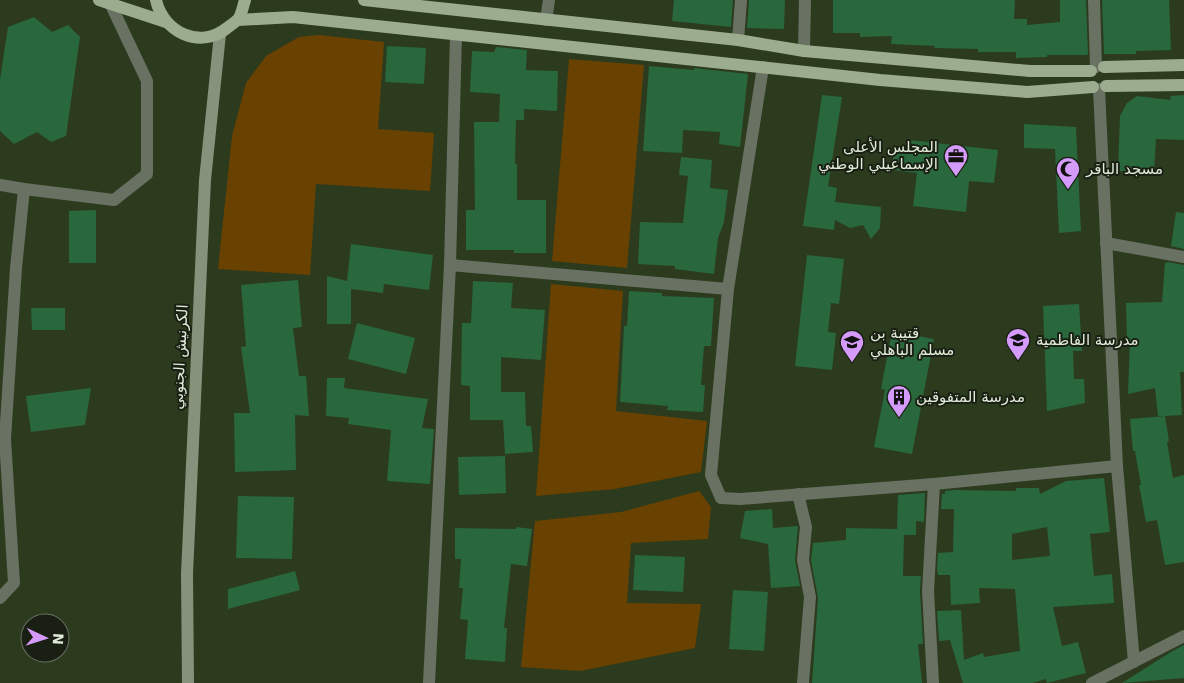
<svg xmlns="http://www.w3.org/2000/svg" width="1184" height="683" font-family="'DejaVu Sans','Noto Naskh Arabic',sans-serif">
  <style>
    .green { fill: #694100 }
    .building { fill: #29673c; fill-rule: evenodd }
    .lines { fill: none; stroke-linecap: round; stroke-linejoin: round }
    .minor { stroke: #697163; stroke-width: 12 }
    .tertiary { stroke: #697163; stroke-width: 12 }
    .secondary { stroke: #86927c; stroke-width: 12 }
    .primary { stroke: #9cac8f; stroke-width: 12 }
    .labels { text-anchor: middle; stroke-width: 4; stroke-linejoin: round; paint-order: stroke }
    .poi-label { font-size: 15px; fill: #e1ebd9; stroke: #192013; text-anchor: start }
    .street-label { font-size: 15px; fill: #e1ebd9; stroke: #192013 }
  </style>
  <rect width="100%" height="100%" fill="#2c3b1e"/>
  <g class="green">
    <path d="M319,35L384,42L378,129L434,133L430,191L316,184L310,275L218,269L232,136L246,83L266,56L299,37Z"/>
    <path d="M569,59L644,65L627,268L552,261Z"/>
    <path d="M551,284L623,291L616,411L707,421L701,472L615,489L536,496Z"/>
    <path d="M699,491L711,507L708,539L631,543L627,603L701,604L695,648L580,671L521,667L535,521L621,512Z"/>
  </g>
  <g class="building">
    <path d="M674,0H733L731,27L672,21Z"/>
    <path d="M749,0H785L784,29L747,28Z"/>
    <path d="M833,0H1015L1014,19H1027V25L1060,22V0H1086L1088,55H1047V57L1016,58V52H978V49L934,48L935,46L891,44L892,36L860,37V33H833Z"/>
    <path d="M1102,0H1169L1171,50L1136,51V54H1104Z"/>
    <path d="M34,17L52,32L68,25L80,37L66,136L51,142L37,132L14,144L0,131V80L8,27Z"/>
    <path d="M387,46L426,48L424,84L385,82Z"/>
    <path d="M496,47L527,50L526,70L558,71L557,111L524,109V120H516L515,164H517V200H546V253H514V250H466V210H475L474,122H499L500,94L470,92L472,51L494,52Z"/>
    <path d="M649,66L694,70V68L748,74L740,147L719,144L720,132L683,130L682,153L643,151Z"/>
    <path d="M822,95L842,97L828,186L837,188L835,202L881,207L880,228L871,239L863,225L850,228L835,220L834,230L803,226Z"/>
    <path d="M1184,95V140L1156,139L1154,172L1118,171L1120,116L1127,103L1137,96L1171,100L1170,96Z"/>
    <path d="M1024,124L1076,127L1081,231L1059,233L1055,149L1024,148Z"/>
    <path d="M909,140L998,150L994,183L969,181L966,212L913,206L917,173L892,170L894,149L898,150V145L906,146Z"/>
    <path d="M681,157L712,160L710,188L728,190L724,222L718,238L714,274L675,269V266L638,264L640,222L683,223L688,176L679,175Z"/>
    <path d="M96,210V263H69V211Z"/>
    <path d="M1176,212L1184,213V249L1171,246Z"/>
    <path d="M351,244L433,255L429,290L384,284L383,293L351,289V324H327V276L347,281Z"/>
    <path d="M807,255L844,259L839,304L831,303L828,332L836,333L832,370L795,366Z"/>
    <path d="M1168,262L1184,265V372H1180L1182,415L1165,416L1169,441L1167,442L1173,478L1184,475V562L1165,565L1157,520L1146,522L1139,485H1141L1135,451H1133L1130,419L1165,416H1158L1155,388L1128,394L1130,340H1127L1126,303L1162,302L1165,263Z"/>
    <path d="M298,280L302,327L293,328L299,376H306L309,416L295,415L296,470L235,472L234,413H250L241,347L246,346L241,285Z"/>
    <path d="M473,281L513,283L511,308L545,310L541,360L501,357V392H525L526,426H531L533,452L505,454L503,420H470V386L461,385L462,323H471Z"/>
    <path d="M629,291L662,293V296L714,298L711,346H704L701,385H705L703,412L667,410L668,406L620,402L624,326H627Z"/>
    <path d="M1079,304L1082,351H1073L1074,379H1084L1085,403L1047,411L1043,306Z"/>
    <path d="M31,308H65V330H32Z"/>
    <path d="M357,323L415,338L406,374L348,359Z"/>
    <path d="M892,331L934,339L912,454L874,447L885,390L881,389Z"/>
    <path d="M327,378H345L344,388L428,399L422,428L434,429L430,484L387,481L391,430L348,424L349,418L326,416Z"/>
    <path d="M91,388L85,425L31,432L26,396Z"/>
    <path d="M505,456L506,493L459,495L458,457Z"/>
    <path d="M1104,478L1110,532L1090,534L1094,576L1112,574L1114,603L1053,607L1062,646L1078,642L1086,673L1047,683L1046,679L1032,683H963L950,640L939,641L937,611L961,610L964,660L983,653L984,657L1020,651L1015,589L979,588L980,603L951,605L950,575H938L937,569L938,553L953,552L954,509H941L942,494H945V491L955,490L1016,491V488H1039L1040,494L1066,481ZM1047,527L1050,556L1012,560V534Z"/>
    <path d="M924,493H925L924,522L916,521V535H904L903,576H921L920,591L923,644H918L922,683H812L818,598L811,560L813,543L846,540V528L897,529L898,495Z"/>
    <path d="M238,496L294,497L292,559L236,558Z"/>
    <path d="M772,509L773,528L798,526L795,560L800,586L771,588L768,544L740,538L745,511Z"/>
    <path d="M516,527L532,529L527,566L511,564L504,628H507L505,662L465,659L468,620L460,619L463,588H459L461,559H455V528L516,529Z"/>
    <path d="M635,555L685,557L683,592L633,590Z"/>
    <path d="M295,571L300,590L228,609V589Z"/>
    <path d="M733,590L768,592L764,651L729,649Z"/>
    <path d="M1184,645V678L1122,683L1171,652Z"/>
  </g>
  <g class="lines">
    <g class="minor">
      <path d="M1094,0L1096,67"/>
      <path d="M546,20L549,0"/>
      <path d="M738,40L741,0"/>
      <path d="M804,51L805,0"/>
      <path d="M763,67L728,289L711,475L721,498L740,499L934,484L1117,466"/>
      <path d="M1099,89L1117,466L1134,662"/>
      <path d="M0,185L24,189L114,200L147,174V81L110,3"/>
      <path d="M1106,243L1184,257"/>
      <path d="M450,265L728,289"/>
      <path d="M798,494L806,527L803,560L810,597L803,683"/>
      <path d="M0,598L14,583L5,439L16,268L24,189"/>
      <path d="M429,683L450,265L456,35"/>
      <path d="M933,683L928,591L934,484"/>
    </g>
    <path class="tertiary" d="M1092,683L1184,636"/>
    <path class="secondary" d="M188,683L187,574L205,180L220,34"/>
    <g class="primary">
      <path d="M99,0L166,22"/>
      <path d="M156,0C163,32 200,50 227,28C231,25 236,22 239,18C242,13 243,6 245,0"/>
      <path d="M364,0L738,40L804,51L1030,71H1091"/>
      <path d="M238,20L293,17L880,80L1027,92L1093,87"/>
      <path d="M1104,67L1184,65"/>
      <path d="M1106,86L1184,85"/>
    </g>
  </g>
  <defs>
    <g id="office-pin" transform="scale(1.25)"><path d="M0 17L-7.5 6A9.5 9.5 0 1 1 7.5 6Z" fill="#d59bfb" stroke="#192013"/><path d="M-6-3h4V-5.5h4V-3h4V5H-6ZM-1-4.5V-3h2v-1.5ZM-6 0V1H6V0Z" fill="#111"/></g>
    <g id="mosque-pin" transform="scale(1.25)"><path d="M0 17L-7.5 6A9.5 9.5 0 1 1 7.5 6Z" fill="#d59bfb" stroke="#192013"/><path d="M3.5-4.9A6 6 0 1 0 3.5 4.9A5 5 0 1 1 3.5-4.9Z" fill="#111"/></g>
    <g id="school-pin" transform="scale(1.25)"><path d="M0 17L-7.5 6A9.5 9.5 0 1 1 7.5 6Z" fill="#d59bfb" stroke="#192013"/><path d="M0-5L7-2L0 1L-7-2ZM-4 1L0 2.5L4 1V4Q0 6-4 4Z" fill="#111"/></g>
    <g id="building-pin" transform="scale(1.25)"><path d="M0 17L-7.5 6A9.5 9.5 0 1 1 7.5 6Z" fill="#d59bfb" stroke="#192013"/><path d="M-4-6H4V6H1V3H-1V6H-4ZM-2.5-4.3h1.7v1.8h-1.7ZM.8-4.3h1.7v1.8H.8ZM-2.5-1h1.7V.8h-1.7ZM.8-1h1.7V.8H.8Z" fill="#111"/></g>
  </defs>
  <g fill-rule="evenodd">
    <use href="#office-pin" x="956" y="156"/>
    <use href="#mosque-pin" x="1068" y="169"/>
    <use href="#school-pin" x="1018" y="340"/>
    <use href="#school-pin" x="852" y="342"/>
    <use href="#building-pin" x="899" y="397"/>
  </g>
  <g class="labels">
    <g class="poi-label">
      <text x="938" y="152" text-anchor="end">المجلس الأعلى<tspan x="938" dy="17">الإسماعيلي الوطني</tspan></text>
      <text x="1086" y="174">مسجد الباقر</text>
      <text x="870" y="338">قتيبة بن<tspan x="870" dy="17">مسلم الباهلي</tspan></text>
      <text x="1036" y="345">مدرسة الفاطمية</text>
      <text x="916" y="402">مدرسة المتفوقين</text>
    </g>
    <g class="street-label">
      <text transform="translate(180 357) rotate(-87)" y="5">الكرنيش الجنوبي</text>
    </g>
  </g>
  <g transform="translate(45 638) rotate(94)"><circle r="24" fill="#192013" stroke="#697162"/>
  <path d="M0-4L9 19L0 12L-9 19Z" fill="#d59bfb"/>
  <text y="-8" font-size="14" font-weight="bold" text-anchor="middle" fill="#e1ebd9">N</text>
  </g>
</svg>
